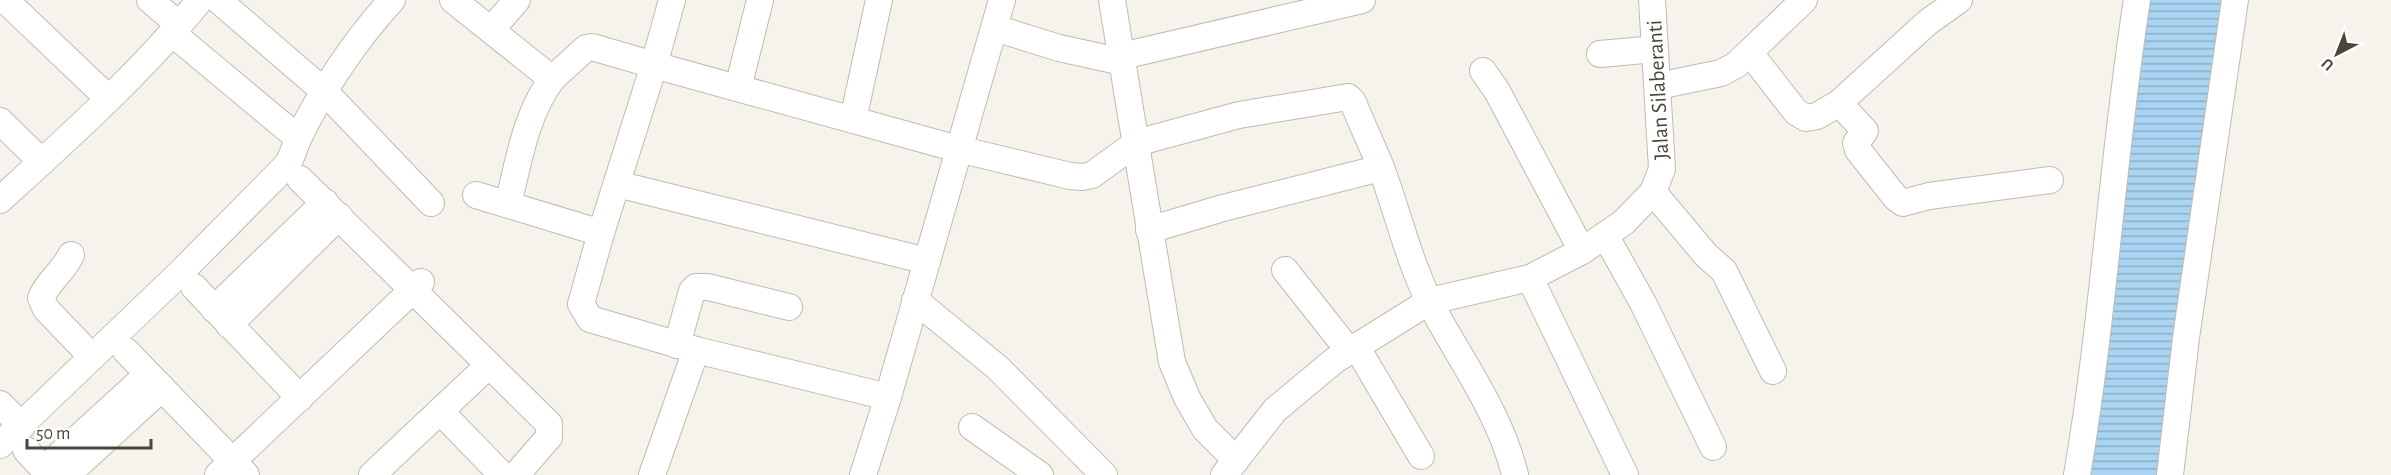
<svg xmlns="http://www.w3.org/2000/svg" width="2391" height="475" font-family="'Alegreya Sans',sans-serif">
  <style>
    .water { fill: url(#water-rules) }
    .lines { fill: none; stroke-linecap: round; stroke-linejoin: round }
    .minor-casing { stroke: #c2bbae; stroke-width: 28 }
    .minor { stroke: #fff; stroke-width: 26 }
    .labels { text-anchor: middle; stroke-width: 6; stroke-linejoin: round; paint-order: stroke }
    .street-label { font-size: 22px; fill: #4b4439; stroke: #fff }
  </style>
  <defs>
    <pattern id="water-rules" width="6" height="5" patternUnits="userSpaceOnUse" patternTransform="scale(1.5)"><rect width="6" height="5" fill="#a9d4f2"/><path d="M0 2.5h6" fill="none" stroke="#8caec5"/></pattern>
  </defs>
  <rect width="100%" height="100%" fill="#f6f3ec"/>
  <path class="water" d="M2145,0H2223L2162,475H2084Z"/>
  <g class="lines">
    <g class="minor-casing">
      <g id="minor">
        <path d="M5,0L108,98"/>
        <path d="M150,0L179,25"/>
        <path d="M218,0L325,92L431,203"/>
        <path d="M453,0L552,79C525,116 519,161 508,204"/>
        <path d="M1112,0L1172,362L1187,398L1205,429L1236,460"/>
        <path d="M995,28L1059,48L1123,62"/>
        <path d="M491,30L517,0"/>
        <path d="M172,33L298,138"/>
        <path d="M1750,53L1796,112L1806,118L1817,116L1839,103L1928,22L1959,0"/>
        <path d="M1600,54L1655,49"/>
        <path d="M1122,56L1362,0"/>
        <path d="M1483,71L1497,91L1582,251"/>
        <path d="M552,79L586,48L592,47L654,65L672,0"/>
        <path d="M1658,86L1721,73L1736,65L1804,0"/>
        <path d="M738,88L760,0"/>
        <path d="M1839,103L1865,131L1856,143L1858,150L1896,198L1903,203L1929,196L2050,180"/>
        <path d="M853,120L879,0"/>
        <path d="M0,121L42,162"/>
        <path d="M300,179L549,424V437L516,475"/>
        <path d="M617,184L927,261"/>
        <path d="M1653,192L1706,255L1724,271L1773,371"/>
        <path d="M476,195L601,233"/>
        <path d="M0,200C69,137 141,73 200,0"/>
        <path d="M1149,230L1223,208L1381,168"/>
        <path d="M1605,235L1643,303L1713,447"/>
        <path d="M71,255C64,271 48,281 41,298L46,309L92,357"/>
        <path d="M1285,270L1349,351"/>
        <path d="M1530,278L1625,475"/>
        <path d="M194,287L300,398"/>
        <path d="M915,300L998,368L1104,475"/>
        <path d="M214,309L325,202"/>
        <path d="M229,325L339,216"/>
        <path d="M677,345L692,291L696,287H708L789,307"/>
        <path d="M1356,346L1421,456"/>
        <path d="M696,350L590,319L581,304L601,233L654,65L958,149L1070,176L1082,177L1092,175L1136,143L1239,115L1348,97L1353,102C1362,125 1373,147 1382,170C1398,214 1409,261 1430,303C1459,358 1501,414 1515,475"/>
        <path d="M126,351L246,475"/>
        <path d="M0,404L22,426"/>
        <path d="M440,411L502,475"/>
        <path d="M972,427L1040,475"/>
        <path d="M0,445L180,273L286,166C293,157 294,147 299,137C321,91 357,38 392,0"/>
        <path d="M26,450L49,475"/>
        <path d="M44,469L148,374"/>
        <path d="M67,475L162,388"/>
        <path d="M218,475L421,282"/>
        <path d="M372,475L488,366"/>
        <path d="M652,475L696,350L888,397L1002,0"/>
        <path d="M863,475L888,397"/>
        <path d="M1224,475L1275,410L1335,360L1430,301L1530,278L1582,251L1624,222L1653,192L1662,169L1652,0"/>
        <path d="M2077,475C2104,318 2112,158 2137,0"/>
        <path d="M2170,475L2186,338L2235,0"/>
      </g>
    </g>
    <use href="#minor" class="minor"/>
  </g>
  <g class="labels">
    <g class="street-label">
      <text transform="translate(1657 90) rotate(-93)" y="8">Jalan Silaberanti</text>
    </g>
  </g>
  <g transform="translate(2337 54) rotate(222)" stroke="#ffffff" stroke-width="4.5" paint-order="stroke">
  <path d="M0-4.5L10 22L0 15L-10 22Z" fill="#4b4439"/>
  <text y="-9" font-size="16" font-weight="bold" text-anchor="middle" fill="#4b4439">U</text>
  </g>
  <path d="M27 439v9h124v-9" fill="none" stroke="#4b4439" stroke-width="3"/>
  <text x="36" y="439" font-size="18" fill="#4b4439" stroke="#ffffff" stroke-width="4.5" paint-order="stroke">50 m</text>
</svg>
